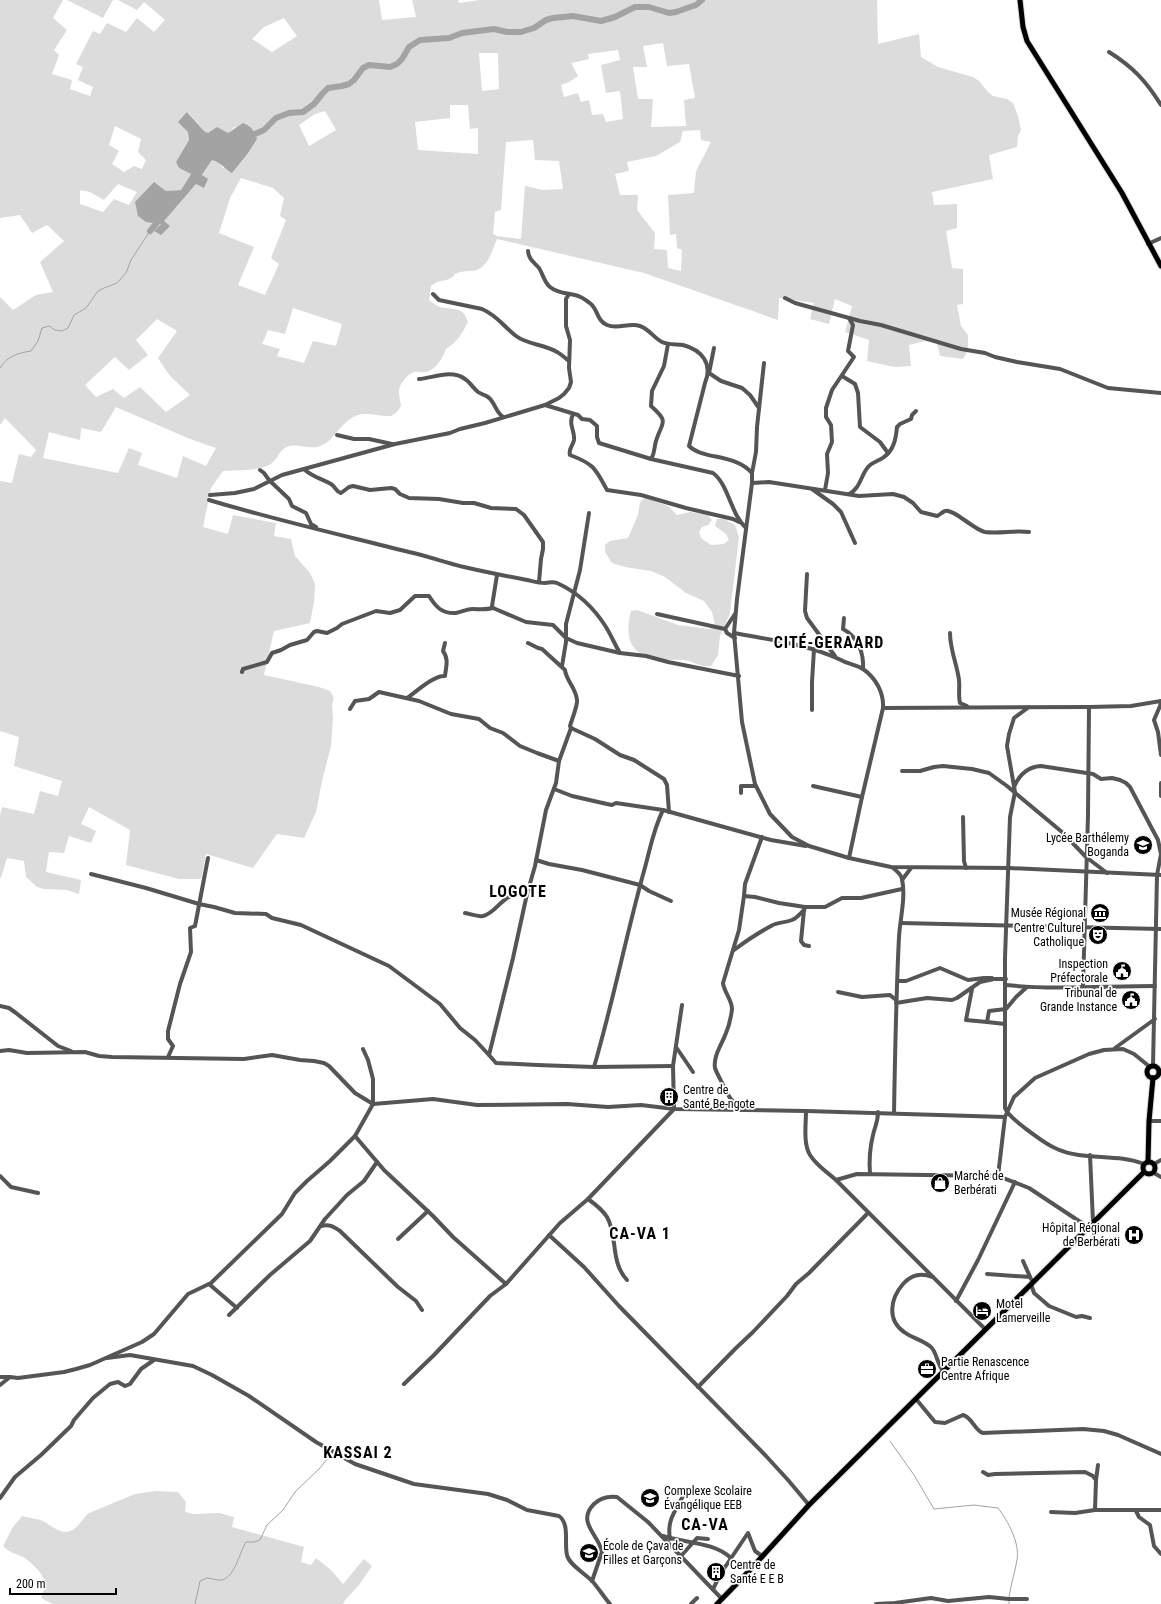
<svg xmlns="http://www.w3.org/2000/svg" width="1161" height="1604" font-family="'Roboto Condensed',sans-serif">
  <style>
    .green { fill: #dcdcdc; fill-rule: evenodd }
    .water { fill: #a3a3a3 }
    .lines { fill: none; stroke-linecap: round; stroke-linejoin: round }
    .stream { stroke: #a3a3a3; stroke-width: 1 }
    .river { stroke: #a3a3a3; stroke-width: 6 }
    .major-casing { stroke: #dbdbdb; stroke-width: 7 }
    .minor { stroke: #555; stroke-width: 4 }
    .major { stroke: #000; stroke-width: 5 }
    .labels { text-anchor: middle; stroke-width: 3.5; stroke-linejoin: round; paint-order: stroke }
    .poi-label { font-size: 12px; fill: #000; stroke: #fff; text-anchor: start }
    .district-label { font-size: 16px; font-weight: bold; letter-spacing: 1px; fill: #000; stroke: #fff }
  </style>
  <rect width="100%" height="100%" fill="#fff"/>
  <g class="green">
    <path d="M0,0H63L53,18L67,30L54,50L59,55L52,74L72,80L70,89L90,96L93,87L78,80L83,67L76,64L93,31L100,34L107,23L126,32L137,18L154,32L165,20L144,2L137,10L118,0H379L382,20L416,17L412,0H458L459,3L480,0H877L878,44L919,34L921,57L938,67L973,77L979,81L988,92L993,96L1007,99L1013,103L1018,116L1021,130L1018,136L1017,147L989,155L993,179L932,192L934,205L957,204V228L946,231L952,268L963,269V304L957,305L961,326L968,335V350L963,359L940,356L937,343L925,341L909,345L911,366L894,367L867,361L869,340L845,332L852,306L835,299L829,324L810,319L814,303L779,298L778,320L644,273L497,239C492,250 489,265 477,270C470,272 462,270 455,274C454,275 453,277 451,278C444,282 439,279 431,286L429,300C434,304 439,308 446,308C459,310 463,308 468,322C462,334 457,342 446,349C443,357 438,367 429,371C424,374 419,371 414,372C408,374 399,384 399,391C399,395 400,401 401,406L397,412L391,416C381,417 367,412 358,415C344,419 337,435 326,443C311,453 301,442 287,447C279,450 279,457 273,462C263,472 236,470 223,471L211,488L203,527L228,534L233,515L276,523L274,536L291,539L295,556L310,573L315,584L314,602L310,623L274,631L264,675L319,687L330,691L334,698L332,704L333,718L331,746L322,781L316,812L304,838L277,834L253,868L206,854L201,879H179L126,865L130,830L89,807L81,824L96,831L91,843L69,836L64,853L49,852L46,872L81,880L79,894L67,890L44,889L37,887L26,877L24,861L7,858L1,878L0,877V816L2,807L34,814L40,791L58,796L62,781L14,766L19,737L0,731V481L12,483L19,454L31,457L36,450L5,418L0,425V297L13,310L36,295L53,292L40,262L64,241L47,225L32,233L20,215L0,218ZM284,18L297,36L272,52L252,39L264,27ZM663,43L667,66L689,64L695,98L684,100L686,126L651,127L653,99H638L633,67H647L643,46ZM618,50L620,60L601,65L606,93L620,91L623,119L606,122L603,114L592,115L589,100L581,102L578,93L564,97L561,85L569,82L578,76L571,63L589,59L588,54ZM479,53H498L499,89L482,91ZM450,105H468L470,129L478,128V154L418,150L415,122L450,118ZM325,111L336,130L309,146L299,125L315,114ZM188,112L204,131L208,133H228L236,126L224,169L218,162L212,160L202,176L204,187L197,183L154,231L161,224L166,191L181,190L191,174L179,168L176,162L189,140ZM115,126L141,139L138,152L146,160L142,169L134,166L124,172L112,164L119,151L109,145ZM700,130L701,140L711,142L696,171L694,193L668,195L670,235L676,234L677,248L682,250L681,271L668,268L667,250L654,249L655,233L637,210L638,195H620L615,174L629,171L627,162L656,156L680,142L683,131ZM533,140L535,160L559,161L563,189L543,190L525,186L521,239L497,236L493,234L495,212L501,210L506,142ZM241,178L273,188L284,198L280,216L286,220L271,258L279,264L265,295L238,285L254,247L219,233L230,198ZM118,184L137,192L129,205L114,199L103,212L80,204V190L90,192L104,200ZM293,308L342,324L336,346L313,341L304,363L277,356L280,349L262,344L268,330L285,334ZM157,319L177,331L158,358L170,376L190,395L166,412L140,387L124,398L113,389L96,397L85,385L115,357L129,370L148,355L136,340ZM116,407L190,439L216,448L206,466L183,456L177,478L138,465L142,453L129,448L118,473L43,458L49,432L80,440L81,428L101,432Z"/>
    <path d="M67,0H113L103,18Z"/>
    <path d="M645,498L668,506L677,515L690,512L708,515L712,520L708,525L702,527L699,532L701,538L711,545L724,544L729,540L726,534L715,526L717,519H724L735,525L739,537L730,613L720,636L718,655L711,666C700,668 694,661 684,660C675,659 663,661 654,659C628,654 625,633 631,611L637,610L678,625L710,629L715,625L712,612L704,601L686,593L665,577L651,571L625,567L612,563L605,552V545L610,541L628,538L638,515L640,502Z"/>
    <path d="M156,1491L178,1492L186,1502L185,1512L194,1514L219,1513L234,1517L232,1527L304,1547L301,1562L311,1565L316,1558L331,1570L343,1584L364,1559L372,1566L359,1585L345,1600L343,1604H53L41,1598L46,1583C41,1572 34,1564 23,1557C15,1553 9,1553 3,1546L13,1527L22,1516C28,1518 37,1518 43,1521C52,1526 63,1537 74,1529C80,1525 83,1518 89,1513L135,1494Z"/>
  </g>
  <path class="water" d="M187,112L204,131L208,133L217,127L228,133L243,123C252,127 254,130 257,139L248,153L232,173C225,169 220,162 212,160L202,175L208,179L204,188L196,184L164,221L170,226L161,235L154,231L161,224L146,222L138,216L135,202L154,182L166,191L181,190L191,174L179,168L176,162L189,140L188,132L178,122Z"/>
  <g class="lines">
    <g class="stream">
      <path d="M0,368C7,356 18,353 31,351L38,341L42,328L49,326L55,330L62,331L68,328L74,315L86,308L98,291L104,288L117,283L126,273L131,260L150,231"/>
      <path d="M890,1441L914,1475L934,1509L974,1505L998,1508C1008,1521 1020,1543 1017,1560C1015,1572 1011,1584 1009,1597"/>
      <path d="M1009,1600V1604"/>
      <path d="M195,1604L200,1581L207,1578C211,1578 217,1581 222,1580C235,1577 240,1551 246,1542H254L260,1540L267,1525L283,1510L295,1492L320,1468L329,1457"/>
    </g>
    <g class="river">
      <path d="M248,137L264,130L276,118L289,113L303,112L314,104L323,93L328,88L342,86L349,84L354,80L363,68L369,65L390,67L397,64L402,59L409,47L420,40L449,38L462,33L494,29L507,32H521L534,28L546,20L553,18L573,16L601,21L615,17L635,7H649L669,13L676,12L696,5L702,0"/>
      <path d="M150,231L161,218"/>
    </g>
    <g class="major-casing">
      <g id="major">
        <path d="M1020,0L1023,27L1027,41L1122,193L1161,266"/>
        <circle cx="1153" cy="1072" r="6"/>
        <circle cx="1149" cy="1168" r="6"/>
        <path d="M1148,1162L1149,1121L1153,1078"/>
        <path d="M717,1604L750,1570L809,1505L1144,1172"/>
      </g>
    </g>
    <g class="minor">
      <path d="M1109,52C1133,67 1146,81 1161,105"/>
      <path d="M1148,244L1161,238"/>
      <path d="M528,251C529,260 534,262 539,268C543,274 544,282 550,287C557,293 566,293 575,295C581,296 586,300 591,304C598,310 597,321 607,325C618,330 629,322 640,326C649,329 654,338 662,342C668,345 676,344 683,345C702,350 713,364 705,383L689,446C703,460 734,453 752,473"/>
      <path d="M433,294L439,300L482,309C498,316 503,326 516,336C528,345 544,344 557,352C561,354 565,358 569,361"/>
      <path d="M785,298L795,303L860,321L881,325L961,349L985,353L995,357L1017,362L1060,369L1108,388L1161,393"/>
      <path d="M714,348L709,373L721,381L742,388L750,395L759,408"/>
      <path d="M764,363L757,427L756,452L752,473V483L737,599L734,633L742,722L755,784L770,814L792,837L809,846L849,858L891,867L1009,868L1161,875"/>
      <path d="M842,376L855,384L858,393L860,427L880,442L888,453"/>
      <path d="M419,379C433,378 451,369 465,379C470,382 473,388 478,392C482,395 488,395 491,400C496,406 496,412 503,417"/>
      <path d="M545,405L559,398L564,394L569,388L571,382L569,368L570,340L566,326V299L569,294"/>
      <path d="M573,414C568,425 575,430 574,440C573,446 568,449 570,455C594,464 595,468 607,490L641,495L686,508L733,519L739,522"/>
      <path d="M337,435L354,439H369L392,444"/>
      <path d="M651,459C655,453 654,447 656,441C662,421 670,423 651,406L652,391L664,366L668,344"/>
      <path d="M260,470L264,473L269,480L289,499L292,506L306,513L311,524L316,527"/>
      <path d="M305,470C313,477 322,479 331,484C336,487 335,491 341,493L349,487L353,486L370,490L391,488L395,489L400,494L409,498L439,499L463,503H474L491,508L516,509L524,515L543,542V549L541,559L539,582"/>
      <path d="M752,483L769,482L859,496L893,494L904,497L913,503L921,512L937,516C940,515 942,512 945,511C953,508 974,530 985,532C1000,534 1014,530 1029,532"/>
      <path d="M812,489L833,504L841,512L855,543"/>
      <path d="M825,490L828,473L827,454L832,442L831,425L826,417V408L832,390L854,357L848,351L853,325L849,318"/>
      <path d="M849,494C860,489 861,475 868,467C872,462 879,461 884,457C894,450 896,438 897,427L900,424L911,419L912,415L916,411"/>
      <path d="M210,495L235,493L254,489L282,475L395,444L450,433L460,429L485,423L545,405L578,415L582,419L590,420L597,426V437L599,443L651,459L713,473C729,485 730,513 746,528"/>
      <path d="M209,500C275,520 342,535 409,552C428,556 446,563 464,567C485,572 506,576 527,580C532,581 539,583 545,583C549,583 552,581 557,583C577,592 594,608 606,627C611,635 615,645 620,653"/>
      <path d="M807,574L805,611L807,618L835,656"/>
      <path d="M497,575L492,606L493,608L526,622L553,625L566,638L577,643L620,653L646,656L668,662L739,676"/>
      <path d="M657,614L725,629L727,633L735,638"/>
      <path d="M844,618L843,629C858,637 864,653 863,669"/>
      <path d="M725,629L735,614"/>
      <path d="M734,633C770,640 808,644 841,660C848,664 857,665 863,669C876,678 884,693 883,708L862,797L849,858"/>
      <path d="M950,633C950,650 957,664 959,680C960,688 958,695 960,703L967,706"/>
      <path d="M528,643L538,648L542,649L565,670C566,681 578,690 577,702C576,710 572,719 570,726L571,728L559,761L556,783L546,810L535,866L527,894L513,958L489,1055L496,1063L537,1065L594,1067L673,1066"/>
      <path d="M562,666L566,642V624L580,570L589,513"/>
      <path d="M242,672L243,669L267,662L272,653L281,650L290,645L307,640L314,632L317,631L327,633L337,628L342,624L376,611L390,613L400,610L415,596H429C436,607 442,614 456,613C462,612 467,609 472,609C480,609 486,610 493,608"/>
      <path d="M407,698C416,692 434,675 445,676C446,667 449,659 443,651L445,643"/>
      <path d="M1161,701L1160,706L1154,720L1158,732L1161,755"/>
      <path d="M1029,707L1014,718L1009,734L1007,746L1015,792L1010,817L1005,958V1108C1008,1116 1019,1123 1026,1129C1036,1136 1045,1144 1057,1149C1084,1161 1116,1153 1144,1164"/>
      <path d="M883,708L1089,707L1131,706L1161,701"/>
      <path d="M350,709L355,701L369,699L379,692L419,701L451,714L479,719L490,728L503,733L520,746L537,753L559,761"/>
      <path d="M812,710V682L814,649"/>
      <path d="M571,728L595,739L620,755L634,760L664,779L667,785L669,812"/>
      <path d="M902,771H920L934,767L943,766L972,769L989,773L1007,786L1062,832L1086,857L1107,873"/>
      <path d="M1161,783V796"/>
      <path d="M813,786L862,797"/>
      <path d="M1014,787C1019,775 1027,767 1041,766L1093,774L1101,779L1112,778L1120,780L1126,783L1130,787L1158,840L1161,854L1157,875L1153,1066"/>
      <path d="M554,789L572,796L607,804L612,805L616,803L663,810L771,840L806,846"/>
      <path d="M741,793V786H755"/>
      <path d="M963,817L964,861L966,868"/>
      <path d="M762,837L745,884L744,896L755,897L779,903L805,907H825L842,898H861L902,889"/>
      <path d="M536,860L549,864L582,870L640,885L649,891L671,901"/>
      <path d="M893,868C897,871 901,874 902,879C906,897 900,919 899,937C896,996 895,1054 894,1113"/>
      <path d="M91,874L146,888L199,904L214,907L235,913L266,914L272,918L301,925L389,966L440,1004L460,1028L475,1040L489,1055"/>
      <path d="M902,880L911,868"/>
      <path d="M804,910L801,941L804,945L809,946"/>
      <path d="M465,913C471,914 477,917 483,916C495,913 500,900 511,896C516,894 522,894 527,894"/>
      <path d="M901,923L1161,929"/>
      <path d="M734,950C746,941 758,933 771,926C777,922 785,923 792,920C797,918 801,913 804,910L805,907"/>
      <path d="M898,981H906L940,968L968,980L984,978H992"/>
      <path d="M1006,985C1055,990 1106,986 1155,986"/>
      <path d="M1083,986L1088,815L1089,707"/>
      <path d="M972,989L966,1020L987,1022"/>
      <path d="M838,992L862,997L890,995L896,1000"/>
      <path d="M896,1003L927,998L952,1000L957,998L980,982L994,979H1006"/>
      <path d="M0,1006L9,1008L16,1013L58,1046L71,1051"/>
      <path d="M1005,1024L987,1022L989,1011L1006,1009L1016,997L1027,987"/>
      <path d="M676,1047L693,1072"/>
      <path d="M1115,1048L1155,1019"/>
      <path d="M0,1051L9,1050L27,1053L85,1052L99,1056L112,1057L244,1059L272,1055L300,1060L314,1061L324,1063L329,1066L355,1093L373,1104L433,1099L477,1105L567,1104L608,1107L641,1105L674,1109L806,1111L1005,1117"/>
      <path d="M168,1057L173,1046L168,1039V1031L180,984L191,952L190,928L195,926L208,858"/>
      <path d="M594,1067C613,1002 626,936 644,871C650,850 653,830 663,810"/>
      <path d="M741,1109C733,1103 727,1095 723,1085C721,1080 717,1074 715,1068C713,1056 722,1044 726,1033C729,1026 731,1017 732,1009C732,1000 724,992 723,983L739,930L744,896"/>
      <path d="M806,1111C806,1124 803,1144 810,1155C816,1165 827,1172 836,1180L985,1329"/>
      <path d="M1149,1121H1161"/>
      <path d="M355,1136L384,1170L433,1216L453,1237L506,1284"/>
      <path d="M1090,1155L1093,1222"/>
      <path d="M1154,1164L1161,1160"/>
      <path d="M1154,1173L1161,1177"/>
      <path d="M870,1174C869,1161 870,1147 873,1135C875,1126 878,1122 878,1112"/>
      <path d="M0,1176L11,1187L38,1193"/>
      <path d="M998,1176L1005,1117L1014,1097L1035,1078L1089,1054L1104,1050L1123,1049L1134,1054L1150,1067"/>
      <path d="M836,1180L857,1174L998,1176L1029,1188L1088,1227"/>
      <path d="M588,1199C595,1204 602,1209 607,1217C618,1236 610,1262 627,1280"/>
      <path d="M321,1226C329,1224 333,1226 340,1231L398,1287L416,1301L422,1310"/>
      <path d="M549,1235L584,1267L619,1306L766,1456L788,1480L809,1505"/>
      <path d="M398,1239L428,1211"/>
      <path d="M1023,1261L1031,1279"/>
      <path d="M987,1274L1030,1277"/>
      <path d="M933,1277C921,1273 912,1274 903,1284C890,1299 887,1320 904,1332C912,1338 923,1340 931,1347C936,1351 937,1363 943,1371"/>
      <path d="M209,1284L237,1308"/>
      <path d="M1031,1284L1034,1293L1049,1306L1076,1317L1082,1316L1090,1318"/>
      <path d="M956,1301L978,1260L1015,1182"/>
      <path d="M229,1315L270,1275L310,1241L325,1219L347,1195L364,1181L377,1162"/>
      <path d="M107,1358L130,1355L193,1366L212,1375L249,1396L316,1442L355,1464L414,1484L488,1494L507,1500L527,1510L559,1516C570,1524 564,1543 567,1555C569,1565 586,1574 593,1582C599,1589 604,1597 610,1604"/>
      <path d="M0,1377H10"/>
      <path d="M404,1384L434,1355L490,1296L506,1284L560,1223L588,1199L674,1109L673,1066L682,1005"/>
      <path d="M0,1385L10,1377L18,1378L64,1372L76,1369L90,1365L142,1342L154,1334L188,1294L211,1283L282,1214L295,1193L307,1181L330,1161L355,1136L373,1104V1079L368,1060L363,1049"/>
      <path d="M698,1387L735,1349L753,1332L787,1296L796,1284L809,1273L868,1213"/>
      <path d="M916,1399L935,1422L945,1423L963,1415C973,1418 974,1430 983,1433L1083,1429L1104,1431L1118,1435L1161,1454"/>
      <path d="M983,1472L988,1475L995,1474L1085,1472L1093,1476L1096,1480"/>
      <path d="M0,1498L15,1477L41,1455L71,1426L74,1420L93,1398L110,1384L118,1382L125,1386L130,1384L141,1369L154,1360"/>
      <path d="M1095,1510L1096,1480L1098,1465"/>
      <path d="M1136,1511L1139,1517L1150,1525L1154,1546L1161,1554"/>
      <path d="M1051,1512L1075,1513L1095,1510H1161"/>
      <path d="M663,1536C685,1543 714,1542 731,1558"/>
      <path d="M670,1539C666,1517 679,1508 686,1489"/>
      <path d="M681,1556L697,1538L708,1539"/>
      <path d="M592,1581L602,1552C599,1535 576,1522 594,1504C600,1498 608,1496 617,1497L648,1522L722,1599"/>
      <path d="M713,1589L721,1573L748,1533L755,1551L762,1556"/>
      <path d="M691,1604L697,1598"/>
      <path d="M876,1604L895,1603L931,1598L948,1601L989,1597L1009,1599H1027"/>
    </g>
    <use href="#major" class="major"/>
  </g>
  <defs>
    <g id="university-disc" transform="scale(1)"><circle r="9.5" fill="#000" stroke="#fff"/><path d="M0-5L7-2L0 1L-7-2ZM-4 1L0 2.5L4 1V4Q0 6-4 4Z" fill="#fff"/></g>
    <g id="museum-disc" transform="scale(1)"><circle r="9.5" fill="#000" stroke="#fff"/><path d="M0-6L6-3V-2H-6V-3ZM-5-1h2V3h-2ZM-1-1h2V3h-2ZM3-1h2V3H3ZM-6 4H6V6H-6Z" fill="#fff"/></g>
    <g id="theatre-disc" transform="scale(1)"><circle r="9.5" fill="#000" stroke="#fff"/><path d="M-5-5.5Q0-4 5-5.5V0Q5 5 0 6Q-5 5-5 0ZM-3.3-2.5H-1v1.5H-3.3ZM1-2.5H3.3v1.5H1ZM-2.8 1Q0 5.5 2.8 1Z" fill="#fff"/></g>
    <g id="civic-disc" transform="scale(1)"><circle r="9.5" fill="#000" stroke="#fff"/><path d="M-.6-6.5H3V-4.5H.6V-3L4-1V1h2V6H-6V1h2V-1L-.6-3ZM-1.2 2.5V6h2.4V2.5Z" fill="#fff"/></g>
    <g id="building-disc" transform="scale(1)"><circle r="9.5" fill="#000" stroke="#fff"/><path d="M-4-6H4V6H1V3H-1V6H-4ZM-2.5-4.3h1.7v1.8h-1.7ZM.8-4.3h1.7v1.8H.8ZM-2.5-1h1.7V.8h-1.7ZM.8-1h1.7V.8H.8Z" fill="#fff"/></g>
    <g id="shop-disc" transform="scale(1)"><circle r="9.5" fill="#000" stroke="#fff"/><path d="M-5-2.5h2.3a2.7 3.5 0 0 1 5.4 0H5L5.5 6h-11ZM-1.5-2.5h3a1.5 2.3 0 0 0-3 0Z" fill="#fff"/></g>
    <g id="hospital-disc" transform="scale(1)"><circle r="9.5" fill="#000" stroke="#fff"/><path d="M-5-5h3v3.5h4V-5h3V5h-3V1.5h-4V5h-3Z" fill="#fff"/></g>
    <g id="hotel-disc" transform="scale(1)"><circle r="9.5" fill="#000" stroke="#fff"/><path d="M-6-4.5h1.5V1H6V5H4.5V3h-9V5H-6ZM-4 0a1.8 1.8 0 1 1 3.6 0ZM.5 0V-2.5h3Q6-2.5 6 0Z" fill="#fff"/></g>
    <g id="office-disc" transform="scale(1)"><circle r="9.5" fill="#000" stroke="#fff"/><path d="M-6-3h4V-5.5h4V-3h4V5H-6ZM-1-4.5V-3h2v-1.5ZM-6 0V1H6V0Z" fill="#fff"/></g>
    <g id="school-disc" transform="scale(1)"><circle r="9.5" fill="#000" stroke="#fff"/><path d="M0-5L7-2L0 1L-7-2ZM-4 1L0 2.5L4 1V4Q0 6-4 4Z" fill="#fff"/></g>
  </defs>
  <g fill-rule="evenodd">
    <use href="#university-disc" x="1143" y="845"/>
    <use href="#museum-disc" x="1100" y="913"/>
    <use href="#theatre-disc" x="1098" y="935"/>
    <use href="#civic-disc" x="1122" y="971"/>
    <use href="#civic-disc" x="1131" y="1000"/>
    <use href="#building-disc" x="669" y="1097"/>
    <use href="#shop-disc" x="940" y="1183"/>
    <use href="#hospital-disc" x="1134" y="1235"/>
    <use href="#hotel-disc" x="982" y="1311"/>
    <use href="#office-disc" x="927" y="1369"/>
    <use href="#school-disc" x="650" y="1498"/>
    <use href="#school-disc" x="589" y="1553"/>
    <use href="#building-disc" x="716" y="1572"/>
  </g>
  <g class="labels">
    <g class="poi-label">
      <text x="1129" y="842" text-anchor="end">Lycée Barthélemy<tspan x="1129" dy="14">Boganda</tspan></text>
      <text x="1086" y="917" text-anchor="end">Musée Régional</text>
      <text x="1084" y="932" text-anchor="end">Centre Culturel<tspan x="1084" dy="14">Catholique</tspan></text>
      <text x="1108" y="968" text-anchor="end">Inspection<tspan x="1108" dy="14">Préfectorale</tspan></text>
      <text x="1117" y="997" text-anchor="end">Tribunal de<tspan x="1117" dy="14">Grande Instance</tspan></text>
      <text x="683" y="1094">Centre de<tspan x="683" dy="14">Santé Be-ngote</tspan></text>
      <text x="954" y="1180">Marché de<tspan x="954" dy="14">Berbérati</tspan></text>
      <text x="1120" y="1232" text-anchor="end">Hôpital Régional<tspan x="1120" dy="14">de Berbérati</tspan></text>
      <text x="996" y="1308">Motel<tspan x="996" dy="14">Lamerveille</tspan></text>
      <text x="941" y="1366">Partie Renascence<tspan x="941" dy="14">Centre Afrique</tspan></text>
      <text x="664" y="1495">Complexe Scolaire<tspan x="664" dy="14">Évangélique EEB</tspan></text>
      <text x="603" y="1550">École de Çava de<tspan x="603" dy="14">Filles et Garçons</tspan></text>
      <text x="730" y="1569">Centre de<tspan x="730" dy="14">Santé E E B</tspan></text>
    </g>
    <g class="district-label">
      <text x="829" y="648">CITÉ-GERAARD</text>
      <text x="518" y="897">LOGOTE</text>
      <text x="640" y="1239">CA-VA 1</text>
      <text x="358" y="1458">KASSAI 2</text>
      <text x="705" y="1530">CA-VA</text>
    </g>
  </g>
  <path d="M10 1588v6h106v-6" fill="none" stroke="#000000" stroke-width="2"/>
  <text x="16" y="1588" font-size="12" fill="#000000" stroke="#ffffff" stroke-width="3" paint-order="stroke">200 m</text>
</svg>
